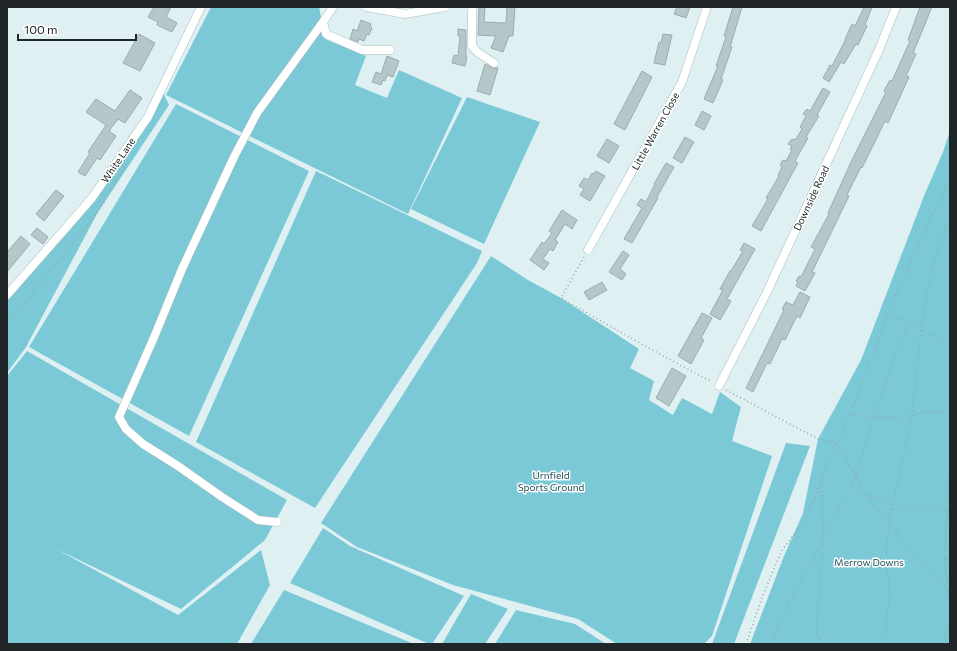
<svg xmlns="http://www.w3.org/2000/svg" width="957" height="651" font-family="Commissioner,sans-serif">
  <style>
    .green { fill: #7bc9d6 }
    .building { fill: #b6c7ca; stroke: #9bacaf }
    .lines { fill: none; stroke-linecap: round; stroke-linejoin: round }
    .minor-casing { stroke: #acbec0; stroke-width: 9 }
    .path { stroke: #97a5a6; stroke-width: 1.5; stroke-dasharray: 1 3; stroke-linecap: butt }
    .minor { stroke: #fff; stroke-width: 8 }
    .labels { text-anchor: middle; stroke-width: 3; stroke-linejoin: round; paint-order: stroke }
    .street-label { font-size: 10px; fill: #202627; stroke: #fff }
    .park-label { font-size: 10px; fill: #1d4e55; stroke: #fff }
  </style>
  <rect width="100%" height="100%" fill="#def0f2"/>
  <g class="green">
    <path d="M211,7H319L325,39L366,56L355,85L387,98L399,70L462,98L408,214L166,95Z"/>
    <path d="M163,92L169,105L98,212L26,347L7,373V300L70,230L95,200Z"/>
    <path d="M467,97L540,122L484,244L411,209Z"/>
    <path d="M176,104L309,171L189,436L29,347Z"/>
    <path d="M950,131V644H750L784,556L803,513L818,439L861,360L924,196L943,152Z"/>
    <path d="M316,171L482,251L477,263L315,508L196,442Z"/>
    <path d="M491,256L528,280L561,298L639,349L630,368L654,381L649,400L673,415L682,398L712,414L720,392L741,407L732,441L772,456L712,636L704,644H617L578,619L453,585L357,547L321,523Z"/>
    <path d="M27,351L287,500L265,540L181,609L56,549L178,615L261,550L270,585L237,644H7V376Z"/>
    <path d="M786,443L810,446L734,644H712Z"/>
    <path d="M323,528L350,546L464,596L432,644H429L290,583Z"/>
    <path d="M284,590L414,644H251Z"/>
    <path d="M471,594L508,609L485,644H442Z"/>
    <path d="M516,610L575,624L606,644H495Z"/>
  </g>
  <g class="building">
    <path d="M154,7H171L166,17L177,23L172,32L157,25L158,22L148,17Z"/>
    <path d="M479,7H485L484,22L506,23L507,7H515L513,36H509L503,52L491,48L496,36L478,35Z"/>
    <path d="M677,7H690L686,18L674,14Z"/>
    <path d="M733,7H742L730,47H732L721,79L723,80L713,103L704,99L718,66H716L726,37L724,36Z"/>
    <path d="M864,7H872L865,25L867,26L858,45L856,44L844,64L841,62L829,82L823,78L830,65L832,66L846,39H845L852,24L855,26Z"/>
    <path d="M920,7H932L913,53L916,54L906,76L909,77L888,123L885,121L862,168L861,167L847,195L849,196L812,272L815,273L805,291L796,286L798,282L796,281L799,276L801,277L815,249L811,247L829,214L828,213L851,162L886,92L884,91L890,80L892,81L910,41L908,40Z"/>
    <path d="M361,20L371,24L370,26L372,28L369,35L367,34L364,41L359,39L358,42L350,39L353,29L357,31Z"/>
    <path d="M458,29L466,30V57H467L465,66L452,63L454,55L458,56L460,36H458Z"/>
    <path d="M139,34L155,43L140,71L123,63Z"/>
    <path d="M663,34L672,35L665,65L654,63L659,42L661,43Z"/>
    <path d="M387,56L399,61L393,77L387,75L385,81L383,80L381,85L372,82L376,72L381,74Z"/>
    <path d="M485,64L493,68H498L490,95L477,91Z"/>
    <path d="M642,71L652,77L625,130L614,124Z"/>
    <path d="M823,88L830,92L817,115L819,116L806,137L808,138L795,161L798,163L761,231L752,226L768,199L766,198L779,176L778,175L782,167L780,165L783,160L786,161L792,150L790,149L792,146L788,144L791,140L796,139L802,129L800,127L806,116L803,114L807,109L810,111Z"/>
    <path d="M130,90L142,98L125,123L118,119L109,131L116,136L100,160L97,158L85,176L78,172L90,153L88,152L106,125L86,112L96,99L115,111Z"/>
    <path d="M702,111L711,116L704,130L695,125Z"/>
    <path d="M685,137L694,142L682,163L673,158Z"/>
    <path d="M607,139L619,146L609,163L597,156Z"/>
    <path d="M666,163L674,167L657,197L658,198L632,243L624,239L642,208L637,205L641,199L646,202L655,184H654Z"/>
    <path d="M596,171L605,176L590,201L580,195L584,189L579,186L584,178L588,180L592,173L594,174Z"/>
    <path d="M56,190L64,196L44,221L36,214Z"/>
    <path d="M562,210L577,220L572,229L565,224L555,240L558,242L553,251L550,249L543,259L549,263L544,270L530,260L542,242L544,244L552,233L549,231Z"/>
    <path d="M37,228L48,237L43,244L31,235Z"/>
    <path d="M21,236L30,244L7,272V252Z"/>
    <path d="M744,243L755,249L727,299L731,301L720,320L710,314L723,290L720,289L730,271H731L743,251L740,250Z"/>
    <path d="M623,251L629,255L620,269L626,274L622,280L609,272Z"/>
    <path d="M602,282L607,290L589,300L584,292Z"/>
    <path d="M800,292L810,297L800,318L797,316L785,340L782,339L770,364L767,363L753,392L746,388L784,310L782,309L786,302L793,305Z"/>
    <path d="M702,313L712,318L701,338L704,340L691,364L678,356Z"/>
    <path d="M672,368L686,376L669,406L656,398Z"/>
  </g>
  <g class="lines">
    <g class="minor-casing">
      <g id="minor">
        <path d="M333,7L323,22L326,34L362,50H390"/>
        <path d="M367,7L405,14L445,7"/>
        <path d="M473,7L472,11V46L477,52L494,63"/>
        <path d="M588,250L682,82L707,7"/>
        <path d="M7,295L92,198L148,117L201,7"/>
        <path d="M719,386L767,292L878,52L896,7"/>
        <path d="M277,522L258,520L222,497L178,466L143,444L126,429L119,417L155,335L182,269L234,157L257,113L323,22"/>
      </g>
    </g>
    <g class="path">
      <path d="M584,257L561,298L645,346L712,382"/>
      <path d="M889,314L950,344"/>
      <path d="M7,325L98,212L128,161"/>
      <path d="M726,390L818,439L837,443L856,477L865,495L896,528L903,545L950,591"/>
      <path d="M850,415L873,417L912,416L920,412H950"/>
      <path d="M950,447L945,559L950,618"/>
      <path d="M822,479L823,540"/>
      <path d="M867,495L909,509L950,510"/>
      <path d="M945,559L950,556"/>
      <path d="M746,644L763,595L781,552L808,515L830,458L850,415L895,296L932,215L950,182"/>
      <path d="M772,644L782,617L856,477L873,417L908,323"/>
      <path d="M821,644L816,631L823,543"/>
      <path d="M889,644L886,624L890,596L886,554L889,521L912,416L921,330L932,268L950,220"/>
      <path d="M943,644L950,618"/>
    </g>
    <use href="#minor" class="minor"/>
  </g>
  <g class="labels">
    <g class="street-label">
      <text transform="translate(655 131) rotate(-61)" y="4">Little Warren Close</text>
      <text transform="translate(118 160) rotate(-56)" y="4">White Lane</text>
      <text transform="translate(811 198) rotate(-65)" y="4">Downside Road</text>
    </g>
    <g class="park-label">
      <text x="551" y="479">Urnfield<tspan x="551" dy="12">Sports Ground</tspan></text>
      <text x="869" y="566">Merrow Downs</text>
    </g>
  </g>
  <rect width="957" height="651" fill="none" stroke="#202627" stroke-width="16"/>
  <path d="M18 34v6h118v-6" fill="none" stroke="#202627" stroke-width="2"/>
  <text x="24" y="34" font-size="12" fill="#202627" stroke="#ffffff" stroke-width="3" paint-order="stroke">100 m</text>
</svg>
